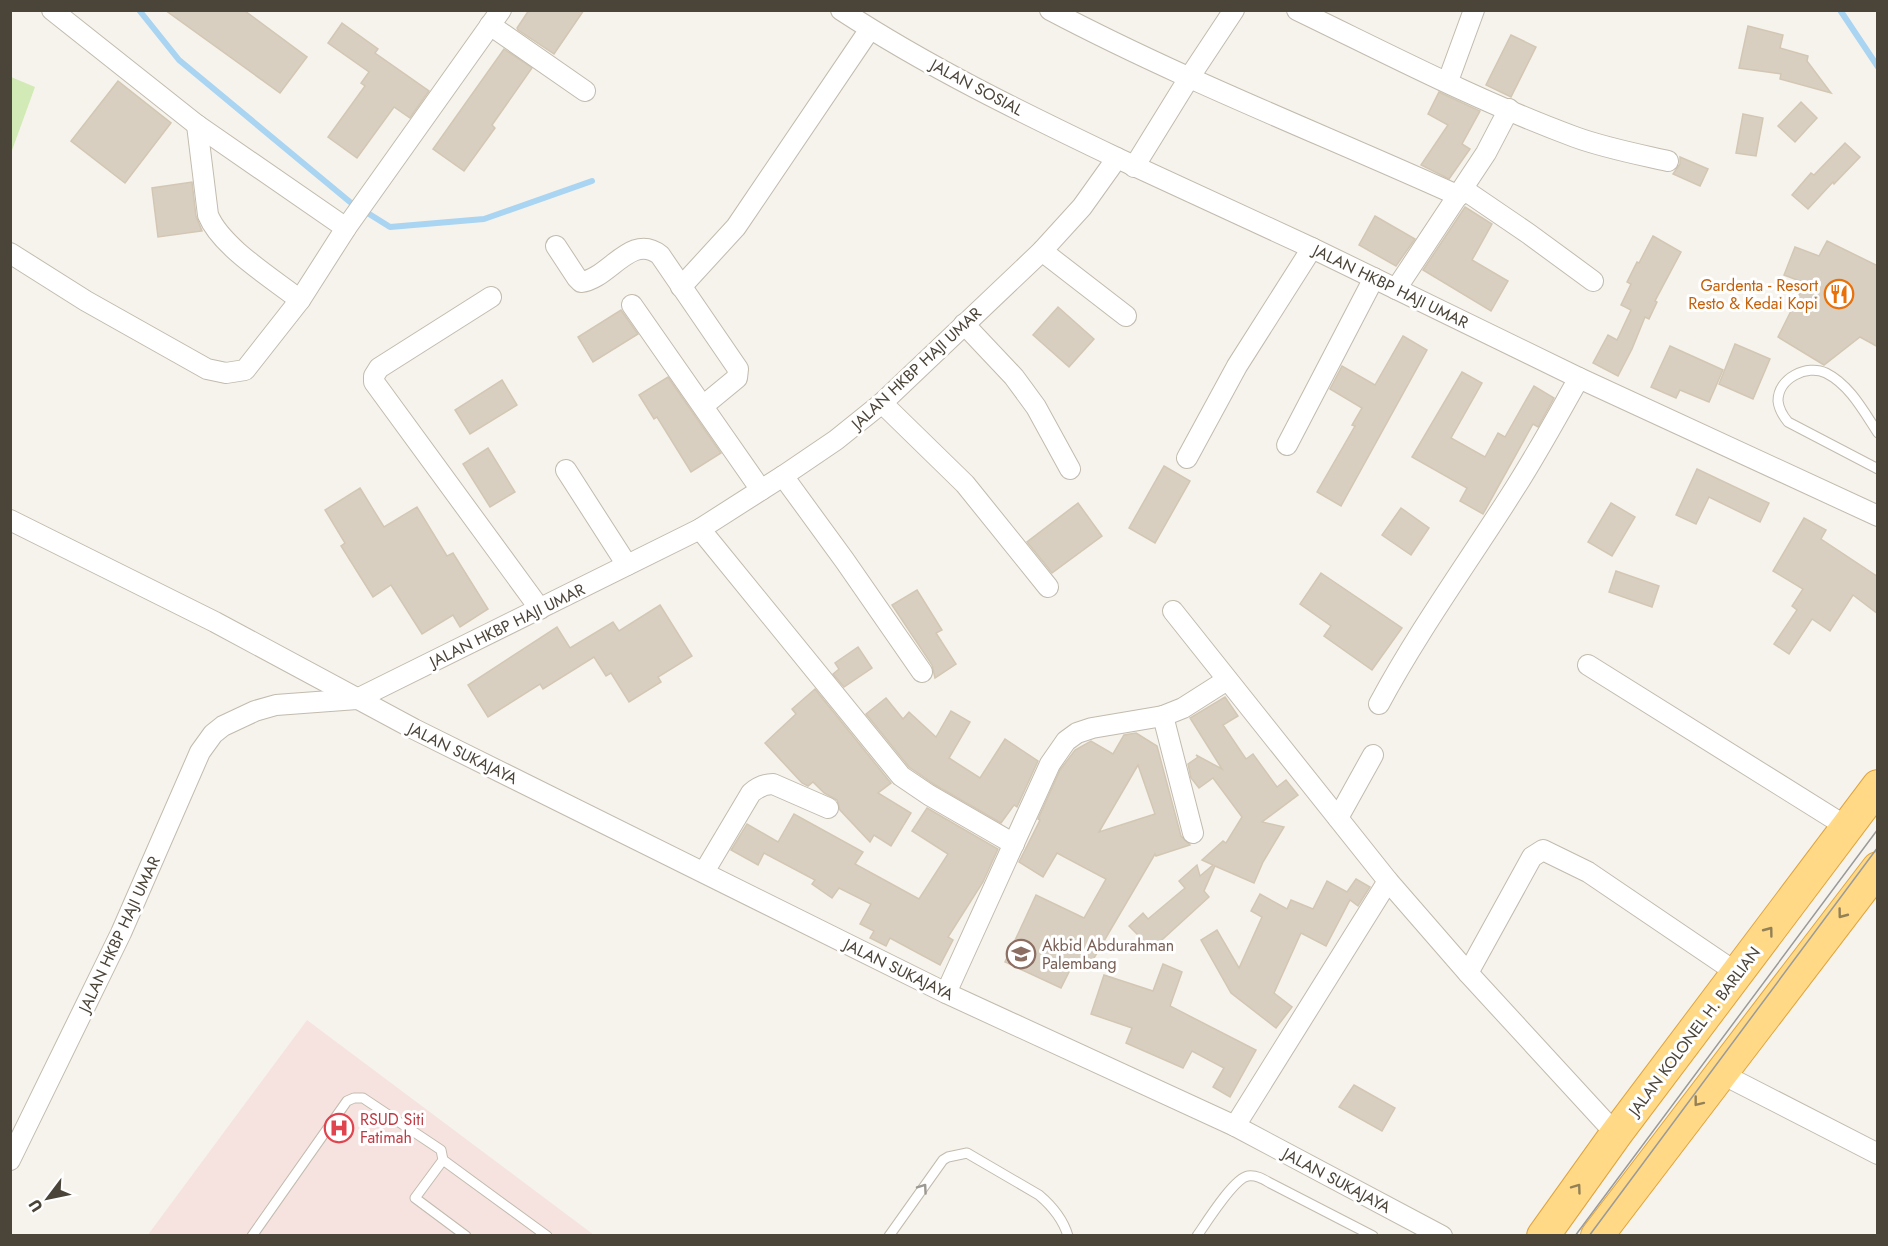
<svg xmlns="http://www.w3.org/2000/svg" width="1888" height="1246" font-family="Jost,sans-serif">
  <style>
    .medical { fill: #f6e3e0 }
    .green { fill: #d2eab5 }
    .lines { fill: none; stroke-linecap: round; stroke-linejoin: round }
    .stream { stroke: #a9d4f2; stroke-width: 6 }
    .building { fill: #d8cfc1; stroke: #d3c7b4; stroke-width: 1.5; fill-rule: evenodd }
    .service-casing { stroke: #c2bbae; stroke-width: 11 }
    .minor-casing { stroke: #c2bbae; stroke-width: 22 }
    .trunk-casing { stroke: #e0a43c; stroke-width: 34 }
    .service { stroke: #fff; stroke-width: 9 }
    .minor { stroke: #fff; stroke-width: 20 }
    .trunk { stroke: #ffd985; stroke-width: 32 }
    .tram { stroke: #9a9a9a; stroke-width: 1.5 }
    .oneway { stroke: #938057 }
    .oneway2 { stroke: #9c9892 }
    .labels { text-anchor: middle; stroke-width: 6; stroke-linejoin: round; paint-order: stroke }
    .street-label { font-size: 16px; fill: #4b4439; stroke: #fff }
    .food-label { font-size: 16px; fill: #c56008; stroke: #fff; text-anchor: end }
    .education-label { font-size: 16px; fill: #785e54; stroke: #fff; text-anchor: start }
    .health-label { font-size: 16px; fill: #be3a42; stroke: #fff; text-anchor: start }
  </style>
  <rect width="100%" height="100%" fill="#f6f3ec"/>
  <path class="medical" d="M307,1020L594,1235L147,1236Z"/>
  <path class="green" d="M11,77L35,87L11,153L10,77Z"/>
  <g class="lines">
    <g class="stream">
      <path d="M139,10L179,60L350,202L390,227L484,219L592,181"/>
      <path d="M1840,10L1878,67"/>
    </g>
  </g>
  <g class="building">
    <path d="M165,10L245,11L307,57L280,93Z"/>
    <path d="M529,10H584L554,54L518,30L517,28Z"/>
    <path d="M342,23L378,49L375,53L429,91L410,118L394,107L357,158L328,137L365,86L361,83L369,72L328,43Z"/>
    <path d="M1748,26L1783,35L1780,48L1808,56L1807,61L1831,93L1780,79L1781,74L1739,68Z"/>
    <path d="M1511,35L1536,47L1511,97L1486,85Z"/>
    <path d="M504,49L532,68L492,125L495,128L464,171L433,149Z"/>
    <path d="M118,81L171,123L125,183L71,141Z"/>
    <path d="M1439,92L1480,111L1462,144L1470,149L1449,179L1421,165L1448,125L1428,114Z"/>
    <path d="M1801,102L1817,118L1795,142L1778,126Z"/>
    <path d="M1743,114L1763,118L1756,156L1736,153Z"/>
    <path d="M1845,143L1860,157L1834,184L1833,182L1808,209L1792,195L1811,173L1814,175Z"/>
    <path d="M1680,157L1708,169L1700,186L1673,174L1680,164Z"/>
    <path d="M192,182L196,216L202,231L158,237L152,188Z"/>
    <path d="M1465,207L1492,224L1472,260L1508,281L1491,311L1423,270Z"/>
    <path d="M1375,216L1415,239L1396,266L1359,245Z"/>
    <path d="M1653,236L1681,252L1655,301L1657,302L1649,319L1645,317L1632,349L1618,376L1593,363L1608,335L1617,340L1631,310L1621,305L1631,284L1627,282L1637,262L1639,263Z"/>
    <path d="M1827,241L1878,266V347L1860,337L1824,365L1778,337L1805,283L1784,275L1795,247L1819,256Z"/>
    <path d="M1058,307L1094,339L1069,367L1033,335Z"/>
    <path d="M621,310L638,334L593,362L578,337Z"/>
    <path d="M1403,336L1427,350L1341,506L1317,492L1355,426L1352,425L1362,408L1330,389L1342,366L1375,385Z"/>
    <path d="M1735,344L1770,359L1753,399L1719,384Z"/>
    <path d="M1670,346L1723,370L1709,402L1680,390L1676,398L1651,387Z"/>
    <path d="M1462,372L1482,383L1451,438L1485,457L1498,433L1505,437L1534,386L1554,398L1538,427L1533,424L1483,514L1460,501L1467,488L1412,457Z"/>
    <path d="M668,377L721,453L691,472L657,417L654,419L639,395Z"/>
    <path d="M502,380L517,405L470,434L455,410Z"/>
    <path d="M488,448L515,492L490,507L463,464Z"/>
    <path d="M1164,466L1190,481L1155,543L1129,528Z"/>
    <path d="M1697,469L1769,503L1760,522L1709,497L1696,524L1676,515Z"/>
    <path d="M360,488L384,527L417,507L447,556L453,553L488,609L460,627L453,615L422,634L391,585L373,597L341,546L345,543L325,510Z"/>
    <path d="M1078,503L1102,536L1052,573L1027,542Z"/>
    <path d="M1611,503L1635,517L1612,556L1588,542Z"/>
    <path d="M1401,508L1429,528L1411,555L1382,535Z"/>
    <path d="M1804,518L1826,530L1821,539L1878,577V614L1853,595L1830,631L1812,619L1789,654L1774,644L1797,610L1792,606L1803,589L1773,571Z"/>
    <path d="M1616,571L1659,586L1652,607L1609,592Z"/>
    <path d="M1321,573L1402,628L1372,670L1324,636L1331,626L1300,604Z"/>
    <path d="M917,590L942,630L936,633L956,664L935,678L932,665L892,605Z"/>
    <path d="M660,605L692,656L658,677L661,682L629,702L611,673L606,676L594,657L543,689L540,684L488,717L468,685L557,627L570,648L613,622L619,631Z"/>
    <path d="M858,647L872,668L844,687L833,674L839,669L835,663Z"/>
    <path d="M815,689L891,783L878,793L911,813L891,846L874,835L870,842L840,810L837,800L824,793L813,782L808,786L802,783L765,743L796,714L792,709Z"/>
    <path d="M1225,697L1238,716L1223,725L1246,759L1253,754L1277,787L1286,780L1298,795L1262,822L1284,827L1263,862L1254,883L1215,866L1204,891L1209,897L1152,949L1129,926L1143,913L1148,919L1185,888L1179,881L1197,865L1200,876L1213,865L1202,860L1223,841L1226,843L1242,817L1213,778L1199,788L1191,778L1188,764L1198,757L1196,755L1222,769L1190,718Z"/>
    <path d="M886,698L903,719L909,712L936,737L951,711L970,722L949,758L980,778L1005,739L1038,761L1017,807L1014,805L1001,823L935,785L909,767L866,714Z"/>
    <path d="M1136,733L1157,746L1181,836L1190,845L1156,856L1155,854L1087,970L1073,964L1061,988L1005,962L1036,895L1084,918L1106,879L1057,853L1043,877L1019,862L1040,820L1038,819L1060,770L1075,750L1091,741L1113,754L1124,735ZM1138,765L1155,814L1099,832Z"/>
    <path d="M927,808L998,849L983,882L948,937L953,940L940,965L890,938L886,946L870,938L874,931L860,924L871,904L839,888L832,898L812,884L815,880L764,853L758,865L731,850L747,824L778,842L794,814L863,852L855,864L919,899L948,854L912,831Z"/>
    <path d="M1356,879L1370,887L1358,906L1350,900L1326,946L1301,933L1274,993L1292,1007L1276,1028L1231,993L1201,940L1217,930L1239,968L1262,917L1251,911L1260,894L1287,909L1291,900L1313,909L1327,881L1347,892Z"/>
    <path d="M1163,964L1182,972L1170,1006L1256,1050L1230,1097L1213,1087L1224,1068L1192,1051L1183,1068L1126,1043L1132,1028L1091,1014L1104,975L1153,991Z"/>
    <path d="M1354,1085L1395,1108L1382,1131L1339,1107Z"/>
  </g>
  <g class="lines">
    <g class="service-casing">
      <g id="service">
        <path d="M1878,433C1864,412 1850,385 1826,373C1807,364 1778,378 1778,401C1779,410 1783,416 1788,422L1878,469"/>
        <path d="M443,1160L547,1236"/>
        <path d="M252,1236L347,1101L354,1098H363L441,1150L443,1160L415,1198L466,1236"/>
        <path d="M889,1236L943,1160L948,1157L967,1153L1039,1195C1052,1206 1063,1219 1068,1236"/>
        <path d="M1197,1236C1206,1223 1234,1178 1248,1176C1257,1175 1263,1179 1270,1183L1373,1236"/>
      </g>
    </g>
    <g class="minor-casing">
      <g id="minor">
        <path d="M52,10L197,125L346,228"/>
        <path d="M841,10C928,67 1023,113 1117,158"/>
        <path d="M1050,10C1183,80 1322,134 1459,196"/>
        <path d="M1297,10C1388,54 1480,102 1575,137C1605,148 1637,154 1668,161"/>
        <path d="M490,25L585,91"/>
        <path d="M1448,81L1474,10"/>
        <path d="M197,125L208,215C221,247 272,278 300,300"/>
        <path d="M1134,167L1189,78L1234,10"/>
        <path d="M1463,189L1529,234L1593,281"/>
        <path d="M556,246L577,278L581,282C609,279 631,232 660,255L738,369L737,378L703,406"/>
        <path d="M1042,251L1126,316"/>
        <path d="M10,253L86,301L207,369L226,373L245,370L300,300L346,228L501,10"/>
        <path d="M681,287L736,227L870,29"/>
        <path d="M1396,289L1486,153L1509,109"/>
        <path d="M491,297L379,368L374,376V382L540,609"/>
        <path d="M632,305L761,490"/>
        <path d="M964,324L1014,377L1036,407L1070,469"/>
        <path d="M882,403L965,484L1048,587"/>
        <path d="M1287,445L1374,278"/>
        <path d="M1187,458L1237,366L1312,248"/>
        <path d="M566,470L627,565"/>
        <path d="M783,476L845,561L922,672"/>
        <path d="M10,520L215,622L414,729L946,993L1235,1126L1442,1236"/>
        <path d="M700,529L901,776L929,795L1014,844"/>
        <path d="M1173,611L1388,881L1468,973L1616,1134"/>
        <path d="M1588,665L1847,827"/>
        <path d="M1379,704C1420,628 1469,561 1515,488C1538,452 1558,415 1579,378"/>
        <path d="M1163,716L1193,833"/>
        <path d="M1338,818L1373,755"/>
        <path d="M704,872L751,793C758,787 764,784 773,784L828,808"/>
        <path d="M1468,973L1532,857L1543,850L1588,872L1737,973"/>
        <path d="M946,993L1050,764L1066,741L1077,733L1092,728L1163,716L1183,708L1227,680"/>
        <path d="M1720,1073L1878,1154"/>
        <path d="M1235,1126L1388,881"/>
        <path d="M10,1160L121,933L200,752L213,734L223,726L255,711L276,705L357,699L700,529L783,476L836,440L882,403L1042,251L1082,207L1117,158L1312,248L1579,378L1878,516"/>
      </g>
    </g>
    <g class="trunk-casing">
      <g id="trunk">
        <path d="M1543,1236L1616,1134L1878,786"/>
        <path d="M1597,1236L1878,868"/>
      </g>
    </g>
    <use href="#service" class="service"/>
    <use href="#minor" class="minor"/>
    <use href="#trunk" class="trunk"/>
    <g class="tram">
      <path d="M1575,1236L1878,829"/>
      <path d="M1589,1236L1878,847"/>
    </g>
  </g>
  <defs><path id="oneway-chevron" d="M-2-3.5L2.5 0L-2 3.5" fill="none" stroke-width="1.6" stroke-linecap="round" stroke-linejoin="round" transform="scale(1.5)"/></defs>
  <g class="oneway">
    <use href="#oneway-chevron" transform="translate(1842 914) rotate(127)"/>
    <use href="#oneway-chevron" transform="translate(1769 931) rotate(-53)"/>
    <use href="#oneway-chevron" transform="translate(1698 1102) rotate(128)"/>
    <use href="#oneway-chevron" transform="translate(1577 1188) rotate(-54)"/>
  </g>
  <use class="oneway2" href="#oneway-chevron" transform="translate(923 1188) rotate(-55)"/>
  <defs>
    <g id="restaurant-ring" transform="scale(1.5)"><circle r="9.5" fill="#fff" stroke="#e8710a" stroke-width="1.5"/><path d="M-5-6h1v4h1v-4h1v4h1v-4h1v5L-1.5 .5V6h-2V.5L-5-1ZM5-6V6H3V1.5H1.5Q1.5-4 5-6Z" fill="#e8710a"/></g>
    <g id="university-ring" transform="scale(1.5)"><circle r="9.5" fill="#fff" stroke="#8d6e63" stroke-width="1.5"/><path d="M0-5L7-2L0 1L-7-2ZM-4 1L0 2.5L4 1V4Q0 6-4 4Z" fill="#8d6e63"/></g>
    <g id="hospital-ring" transform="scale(1.5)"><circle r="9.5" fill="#fff" stroke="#e0444e" stroke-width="1.5"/><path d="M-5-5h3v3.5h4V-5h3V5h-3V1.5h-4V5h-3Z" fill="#e0444e"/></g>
  </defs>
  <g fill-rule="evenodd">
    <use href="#restaurant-ring" x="1839" y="294"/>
    <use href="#university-ring" x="1021" y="954"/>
    <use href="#hospital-ring" x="339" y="1128"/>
  </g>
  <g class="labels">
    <g class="street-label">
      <text transform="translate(977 87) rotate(28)" y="6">JALAN SOSIAL</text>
      <text transform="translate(1391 286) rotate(26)" y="6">JALAN HKBP HAJI UMAR</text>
      <text transform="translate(916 368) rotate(-43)" y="6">JALAN HKBP HAJI UMAR</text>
      <text transform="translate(507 625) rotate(-26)" y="6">JALAN HKBP HAJI UMAR</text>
      <text transform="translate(463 753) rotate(26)" y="6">JALAN SUKAJAYA</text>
      <text transform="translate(119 934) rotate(-65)" y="6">JALAN HKBP HAJI UMAR</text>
      <text transform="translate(899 969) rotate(26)" y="6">JALAN SUKAJAYA</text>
      <text transform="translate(1694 1031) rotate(-53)" y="6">JALAN KOLONEL H. BARLIAN</text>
      <text transform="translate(1337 1180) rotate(28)" y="6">JALAN SUKAJAYA</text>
    </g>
    <g class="food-label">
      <text x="1818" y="291">Gardenta - Resort<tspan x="1818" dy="18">Resto &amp; Kedai Kopi</tspan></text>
    </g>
    <g class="education-label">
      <text x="1042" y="951">Akbid Abdurahman<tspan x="1042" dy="18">Palembang</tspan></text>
    </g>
    <g class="health-label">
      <text x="360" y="1125">RSUD Siti<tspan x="360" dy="18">Fatimah</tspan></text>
    </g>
  </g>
  <rect width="1888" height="1246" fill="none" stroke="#4b4439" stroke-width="24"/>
  <g transform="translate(48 1198) rotate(238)" stroke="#ffffff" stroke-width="4.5" paint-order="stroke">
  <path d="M0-4.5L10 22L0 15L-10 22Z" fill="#4b4439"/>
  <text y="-9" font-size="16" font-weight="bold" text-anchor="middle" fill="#4b4439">U</text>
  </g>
</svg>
